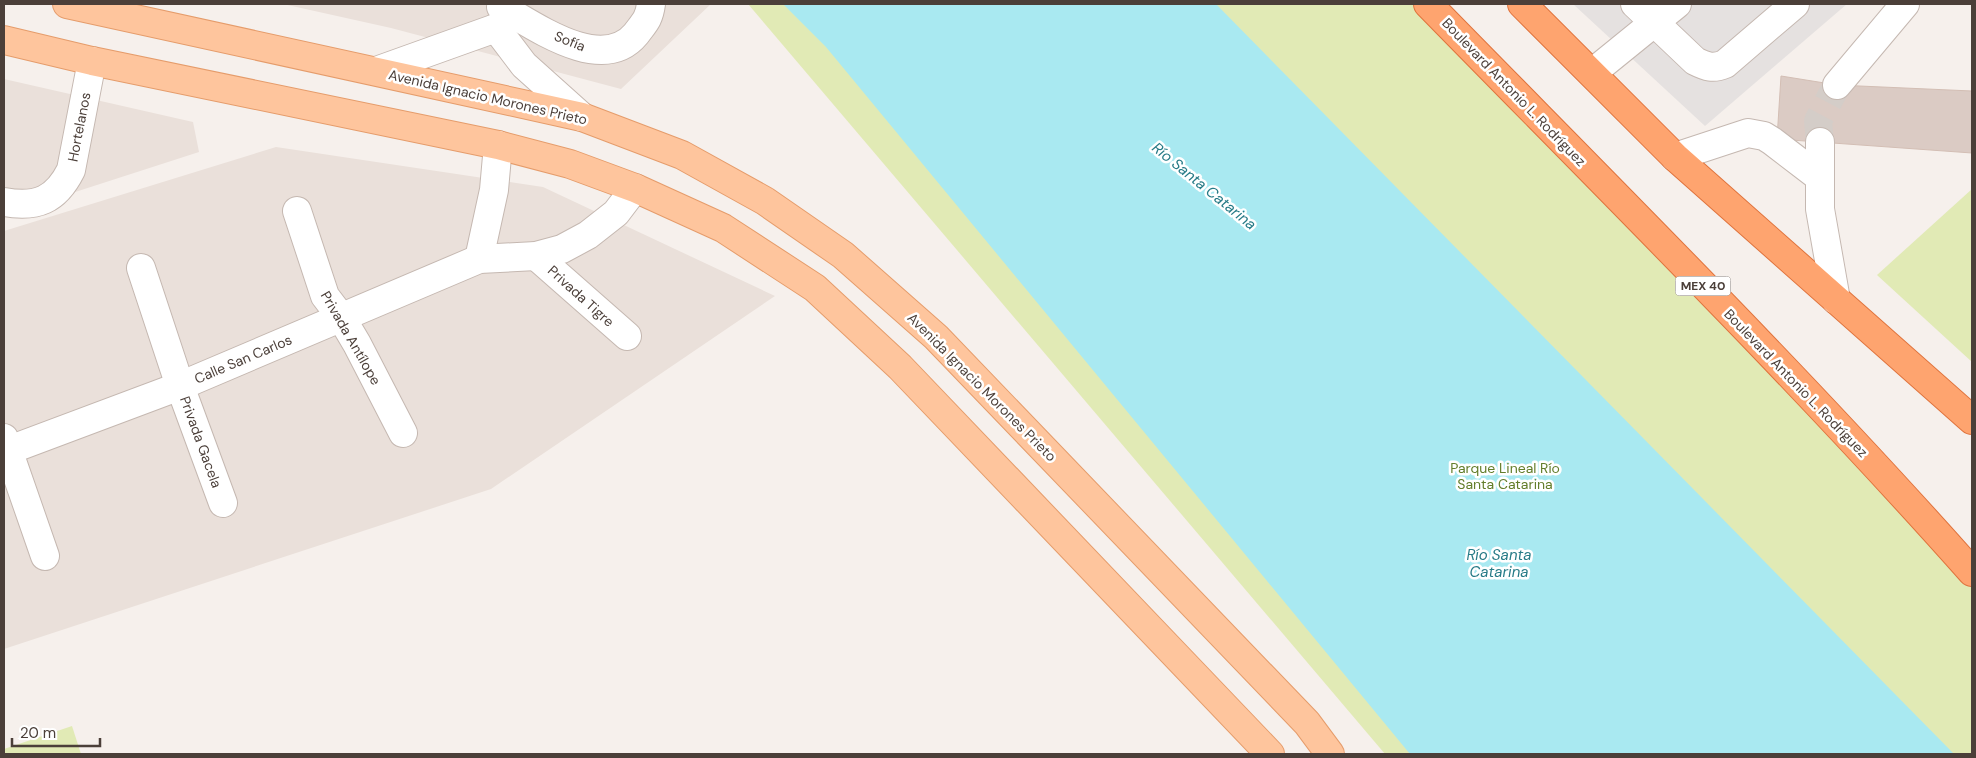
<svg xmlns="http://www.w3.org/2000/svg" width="1976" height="758" font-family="'DM Sans',sans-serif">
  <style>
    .residential { fill: #eae0da }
    .green { fill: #e1eab5 }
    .parking { fill: #e5e1e0 }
    .water { fill: #a9e9f1 }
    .building { fill: #dbcbc4; stroke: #d3beb4 }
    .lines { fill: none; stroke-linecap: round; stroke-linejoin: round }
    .minor-tunnel { stroke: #d4cdc8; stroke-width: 28; stroke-dasharray: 28 14; stroke-linecap: butt }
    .minor-casing { stroke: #c5b8b1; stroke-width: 30 }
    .major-casing { stroke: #e59c6b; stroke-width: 30 }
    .highway-casing { stroke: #df733d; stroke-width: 30 }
    .minor { stroke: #fff; stroke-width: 28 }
    .major { stroke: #fec59d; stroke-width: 28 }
    .highway { stroke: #fea46f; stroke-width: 28 }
    .labels { text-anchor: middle; stroke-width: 5; stroke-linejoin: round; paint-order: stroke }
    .shield { fill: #fff; stroke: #817974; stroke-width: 1 }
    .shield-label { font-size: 12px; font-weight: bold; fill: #4b3f39 }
    .street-label { font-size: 14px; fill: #4b3f39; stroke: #fff }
    .park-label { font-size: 14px; fill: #637e2b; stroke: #fff }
    .water-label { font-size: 15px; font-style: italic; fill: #277b87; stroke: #fff }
  </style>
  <rect width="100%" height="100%" fill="#f6f0ec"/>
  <g class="residential">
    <path d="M283,4H711L621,89L391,28Z"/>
    <path d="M4,79L193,122L199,152L4,215Z"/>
    <path d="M276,147L543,187L775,296L491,489L4,649V231Z"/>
  </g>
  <g class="green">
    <path d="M748,4H1426L1972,572V754H1385Z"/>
    <path d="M1972,189V362L1877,275Z"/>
    <path d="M72,726L81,754H4V749Z"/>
  </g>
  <path class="parking" d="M1573,4H1847L1705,126Z"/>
  <path class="water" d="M783,4H1216L1954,754H1410L826,47Z"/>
  <path class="building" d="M1781,76L1837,85L1972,91V153L1777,139Z"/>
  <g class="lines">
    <path class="minor-tunnel" d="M1820,142L1818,121L1837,85"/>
    <g class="minor-casing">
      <g id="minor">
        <path d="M1635,4L1695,61C1707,67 1713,69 1725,64L1795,4"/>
        <path d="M501,7C535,26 602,75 636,34C645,22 649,19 651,4"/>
        <path d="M496,28L524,65L582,117"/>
        <path d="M376,71L496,28"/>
        <path d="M1592,73L1677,4"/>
        <path d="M1837,85L1905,4"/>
        <path d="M1820,142V209L1836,300"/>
        <path d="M1675,157L1748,133L1764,136L1772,141L1819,177"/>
        <path d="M4,202C37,208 56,200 71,170L92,61"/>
        <path d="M297,211L325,296L341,317L357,344L403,433"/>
        <path d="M536,256L627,336"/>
        <path d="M479,259L494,190L498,145"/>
        <path d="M141,268L180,386L223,503"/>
        <path d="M4,438L45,556"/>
        <path d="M4,452L180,386L479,259L536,256L562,249L588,235L616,213L635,188"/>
      </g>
    </g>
    <g class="major-casing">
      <g id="major">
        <path d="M67,4L582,117L682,155L765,201L843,255L936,337L1307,723L1330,754"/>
        <path d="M4,40L92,61L498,145L570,164L635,188L723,228L815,288L900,367L1270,754"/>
      </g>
    </g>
    <g class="highway-casing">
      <g id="highway">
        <path d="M1428,4C1611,191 1798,376 1972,572"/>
        <path d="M1522,4L1675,157L1972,420"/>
      </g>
    </g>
    <use href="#minor" class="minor"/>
    <use href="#major" class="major"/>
    <use href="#highway" class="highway"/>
  </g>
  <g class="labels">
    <rect class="shield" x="1675.5" y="276.5" width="55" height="19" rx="4"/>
    <g class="shield-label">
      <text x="1703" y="290">MEX 40</text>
    </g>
    <g class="street-label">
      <text transform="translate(570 41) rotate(22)" y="5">Sofía</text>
      <text transform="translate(1514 92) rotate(46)" y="5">Boulevard Antonio L. Rodríguez</text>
      <text transform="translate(488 97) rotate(13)" y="5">Avenida Ignacio Morones Prieto</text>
      <text transform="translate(79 127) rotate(-79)" y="5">Hortelanos</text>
      <text transform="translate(581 296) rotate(42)" y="5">Privada Tigre</text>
      <text transform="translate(351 338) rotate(60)" y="5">Privada Antílope</text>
      <text transform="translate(243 359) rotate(-23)" y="5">Calle San Carlos</text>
      <text transform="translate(1796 383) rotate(46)" y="5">Boulevard Antonio L. Rodríguez</text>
      <text transform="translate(982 387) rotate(45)" y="5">Avenida Ignacio Morones Prieto</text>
      <text transform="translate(201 442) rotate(70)" y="5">Privada Gacela</text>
    </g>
    <g class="park-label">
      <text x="1505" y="473">Parque Lineal Río<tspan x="1505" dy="16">Santa Catarina</tspan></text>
    </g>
    <g class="water-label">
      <text transform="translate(1204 186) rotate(39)" y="5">Río Santa Catarina</text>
      <text x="1499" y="560">Río Santa<tspan x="1499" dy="17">Catarina</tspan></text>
    </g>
  </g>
  <rect width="1976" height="758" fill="none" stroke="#4b3f39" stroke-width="10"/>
  <path d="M12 738v8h88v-8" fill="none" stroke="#4b3f39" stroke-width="2.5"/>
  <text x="20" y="738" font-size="15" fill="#4b3f39" stroke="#ffffff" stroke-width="4" paint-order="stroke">20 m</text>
</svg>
